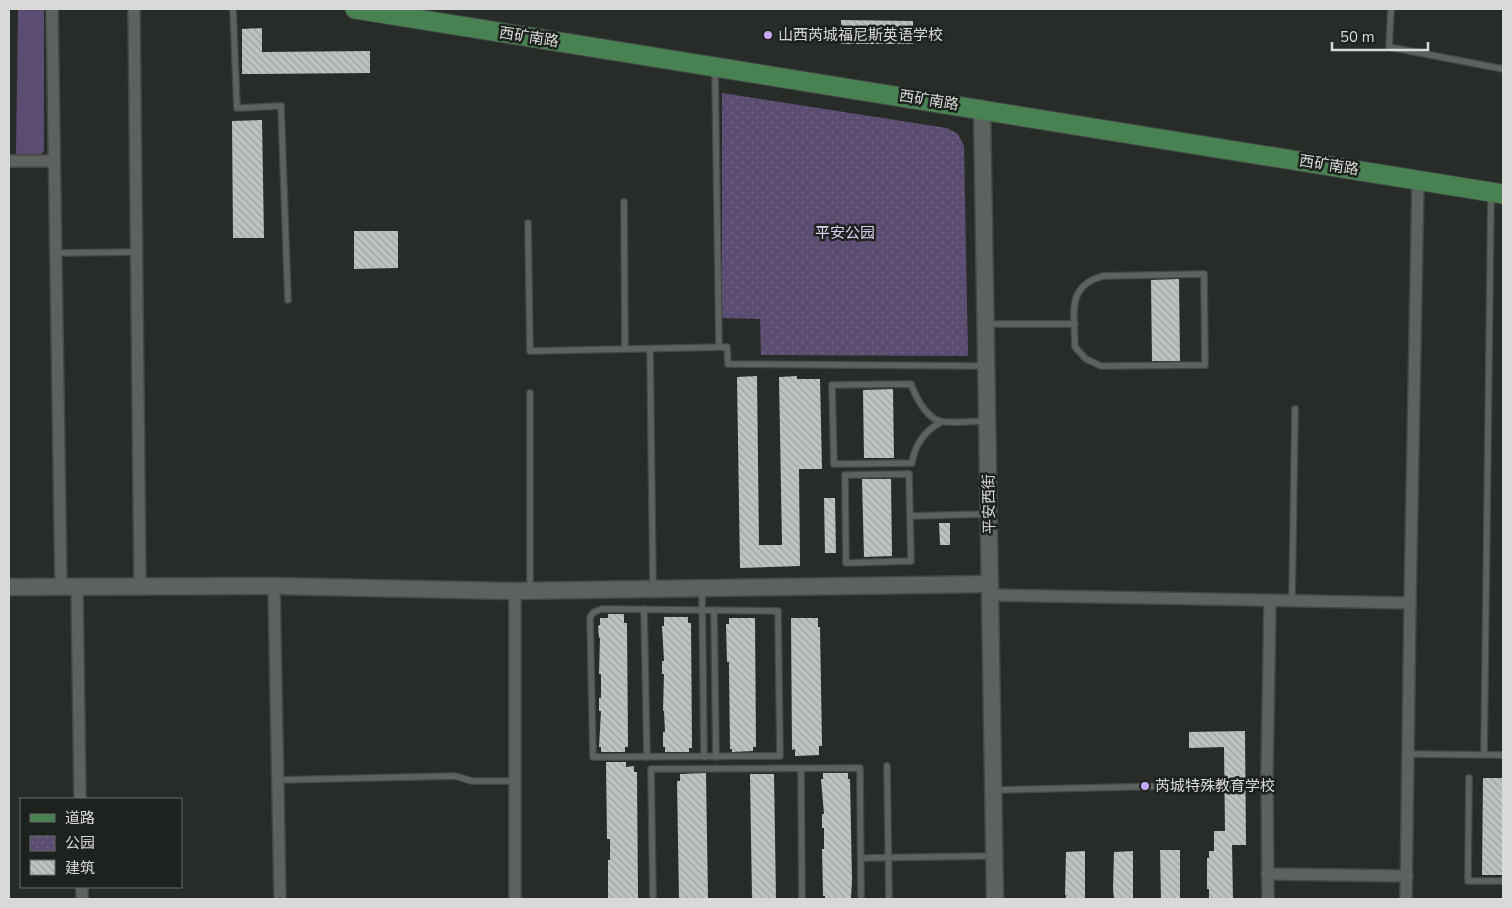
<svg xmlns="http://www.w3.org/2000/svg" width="1512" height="908" font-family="'Nunito Sans','Noto Sans SC',sans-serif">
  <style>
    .green { fill: #5b4c71 }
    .park { fill: url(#park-dots) }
    .building { fill: url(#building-back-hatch) }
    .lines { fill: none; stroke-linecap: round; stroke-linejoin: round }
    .lane-casing { stroke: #444745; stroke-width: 8 }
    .street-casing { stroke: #444745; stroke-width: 14 }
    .secondary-casing { stroke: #444745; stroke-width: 19 }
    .primary-casing { stroke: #444745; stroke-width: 21 }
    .lane { stroke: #5e625e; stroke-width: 5.5 }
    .street { stroke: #5e625e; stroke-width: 11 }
    .secondary { stroke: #5e625e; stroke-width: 16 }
    .primary { stroke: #488252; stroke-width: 19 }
    .poi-dot { fill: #c5a7f1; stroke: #1e221e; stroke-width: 2 }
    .labels { text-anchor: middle; stroke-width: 5; stroke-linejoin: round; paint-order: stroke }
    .poi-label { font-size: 15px; fill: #d8dad8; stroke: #1e221e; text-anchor: start }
    .street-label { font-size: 15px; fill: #d8dad8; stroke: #1e221e }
    .park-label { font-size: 15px; fill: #dfd1f5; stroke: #1e221e }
  </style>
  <defs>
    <pattern id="park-dots" width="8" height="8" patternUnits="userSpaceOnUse" patternTransform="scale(1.25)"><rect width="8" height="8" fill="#5b4c71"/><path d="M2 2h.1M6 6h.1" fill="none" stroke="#726584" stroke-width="1.8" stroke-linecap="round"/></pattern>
    <pattern id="building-back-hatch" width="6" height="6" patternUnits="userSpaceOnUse" patternTransform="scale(1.25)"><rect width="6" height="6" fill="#bdc3be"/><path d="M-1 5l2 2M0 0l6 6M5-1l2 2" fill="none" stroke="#9ea29f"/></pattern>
  </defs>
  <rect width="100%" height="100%" fill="#282c28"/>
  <path class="green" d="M18,9H44V151L41,154H16Z"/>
  <path class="park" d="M722,93L947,128L958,134L964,146L968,356L761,355L760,319L722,318Z"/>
  <g class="building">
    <path d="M841,20L913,21V44H841Z"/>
    <path d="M262,28V52L370,51V73L242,74V29Z"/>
    <path d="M262,120L264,238H233L232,121Z"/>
    <path d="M354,231H398V268L354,269Z"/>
    <path d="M1179,279L1180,361H1152L1151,280Z"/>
    <path d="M757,376L759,545H782L779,377L797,376V379H820L822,469H799L800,566L740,568L737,377Z"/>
    <path d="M893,389L894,458H864L863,390Z"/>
    <path d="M862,479H891L892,556L864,557Z"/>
    <path d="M824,498H835L836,553H825Z"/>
    <path d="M939,523H950V545H940Z"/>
    <path d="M608,614H624V623H627L628,747H625V752H601V747H599L601,711H599V698H601V674H599L600,638H599L598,626L600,625V618H608Z"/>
    <path d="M664,617H688V623H691L692,748H689V752H665V747H663V732H665L664,711H663L664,674H662V661H664L662,626H664Z"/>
    <path d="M729,618H755L756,747H753V751L732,752V749H730L729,669V662H727L726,624H729Z"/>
    <path d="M791,618H818V627H820L822,746H819V755L795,756V749L792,750Z"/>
    <path d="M1245,731L1246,845H1232L1233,899H1209V889H1207V858H1209V851H1214V831H1225L1224,747L1189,748V732Z"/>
    <path d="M606,762H626V767L634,766V772H637L638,898L635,899H608V860H610V839H607Z"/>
    <path d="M706,773L708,899H679L677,781H680V774Z"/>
    <path d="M823,773H848V779H850L852,881L851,898H849V899H825V896H823L822,849H824V828H822V814H824L821,779H823Z"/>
    <path d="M750,774H774L776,899H752Z"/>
    <path d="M1483,778H1503V875H1482Z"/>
    <path d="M1160,850H1180V899H1161Z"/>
    <path d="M1085,851V899H1066V895H1065L1066,852Z"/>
    <path d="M1133,851V899H1114L1113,889L1114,852Z"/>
  </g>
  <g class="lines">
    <g class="lane-casing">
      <g id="lane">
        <path d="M233,9L237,108L281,106L288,300"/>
        <path d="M1391,9L1389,47L1503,69"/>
        <path d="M715,71L719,347"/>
        <path d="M624,202L625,349"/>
        <path d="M528,223L530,351L727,347L728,364L984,366"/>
        <path d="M56,253L136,252"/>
        <path d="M1204,274L1205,365L1101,366L1086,359L1075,347C1075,316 1065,286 1103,276Z"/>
        <path d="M987,324H1075"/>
        <path d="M650,349L653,586"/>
        <path d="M941,422C924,431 915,444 912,463L834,464L832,385L911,384C916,397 925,417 940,421C948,424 975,421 985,421"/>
        <path d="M909,474L911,561L846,563L845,475Z"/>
        <path d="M910,516L988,514"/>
        <path d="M530,589V393"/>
        <path d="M702,590L704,757"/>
        <path d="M1292,601L1295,409"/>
        <path d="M602,609L778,611L780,756L593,757L590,617L594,612Z"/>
        <path d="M644,609L647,757"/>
        <path d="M714,610L716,757"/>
        <path d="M1408,754L1503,755"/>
        <path d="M1484,755L1491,194"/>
        <path d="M887,766L889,899"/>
        <path d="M801,769L802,899"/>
        <path d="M1469,778L1468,881H1503"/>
        <path d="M278,780L455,776L472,781H515"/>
        <path d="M995,790L1170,786"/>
        <path d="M861,858L992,856"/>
        <path d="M653,899L651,769L860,768L861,899"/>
      </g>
    </g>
    <g class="street-casing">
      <g id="street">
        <path d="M52,9L61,587"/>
        <path d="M134,9L140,586"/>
        <path d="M9,161H54"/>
        <path d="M274,586L280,899"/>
        <path d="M77,587L80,799"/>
        <path d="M515,591V899"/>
        <path d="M990,595L1410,603"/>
        <path d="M1267,874L1407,876"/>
        <path d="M82,887V899"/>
        <path d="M1268,899L1267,774L1270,600"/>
        <path d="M1406,899L1410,603L1418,180"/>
      </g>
    </g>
    <g class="secondary-casing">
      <g id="secondary">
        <path d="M982,109L995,899"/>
        <path d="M9,587L274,586L515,591L990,584"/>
      </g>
    </g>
    <g class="primary-casing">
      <path id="primary" d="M355,9L1503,194"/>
    </g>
    <use href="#lane" class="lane"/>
    <use href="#street" class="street"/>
    <use href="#secondary" class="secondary"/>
    <use href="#primary" class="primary"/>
  </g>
  <g class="poi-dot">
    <circle cx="768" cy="35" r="5"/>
    <circle cx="1145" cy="786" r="5"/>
  </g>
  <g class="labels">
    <g class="poi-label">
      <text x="778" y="40">山西芮城福尼斯英语学校</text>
      <text x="1155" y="791">芮城特殊教育学校</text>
    </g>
    <g class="street-label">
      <text transform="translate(529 37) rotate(9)" y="5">西矿南路</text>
      <text transform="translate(929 100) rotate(9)" y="5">西矿南路</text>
      <text transform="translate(1329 165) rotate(9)" y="5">西矿南路</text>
      <text transform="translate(989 504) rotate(-91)" y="5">平安西街</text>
    </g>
    <g class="park-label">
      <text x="845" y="238">平安公园</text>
    </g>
  </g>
  <rect width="1512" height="908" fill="none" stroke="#d8dad8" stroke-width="20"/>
  <rect x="20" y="798" width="162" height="90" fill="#1e221e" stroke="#686c68"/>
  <rect x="30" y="814" width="25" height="8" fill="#488252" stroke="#686c68"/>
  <text x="65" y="823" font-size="15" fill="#d8dad8">道路</text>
  <rect x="30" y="836" width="25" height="15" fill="url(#park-dots)" stroke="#686c68"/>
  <text x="65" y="848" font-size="15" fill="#d8dad8">公园</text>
  <rect x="30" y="860" width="25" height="15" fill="url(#building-back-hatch)" stroke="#686c68"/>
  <text x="65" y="873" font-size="15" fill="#d8dad8">建筑</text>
  <path d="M1332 42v8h96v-8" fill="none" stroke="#d8dad8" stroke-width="2.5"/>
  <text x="1340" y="42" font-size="15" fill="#d8dad8" stroke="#1e221e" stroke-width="4" paint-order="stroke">50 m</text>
</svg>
